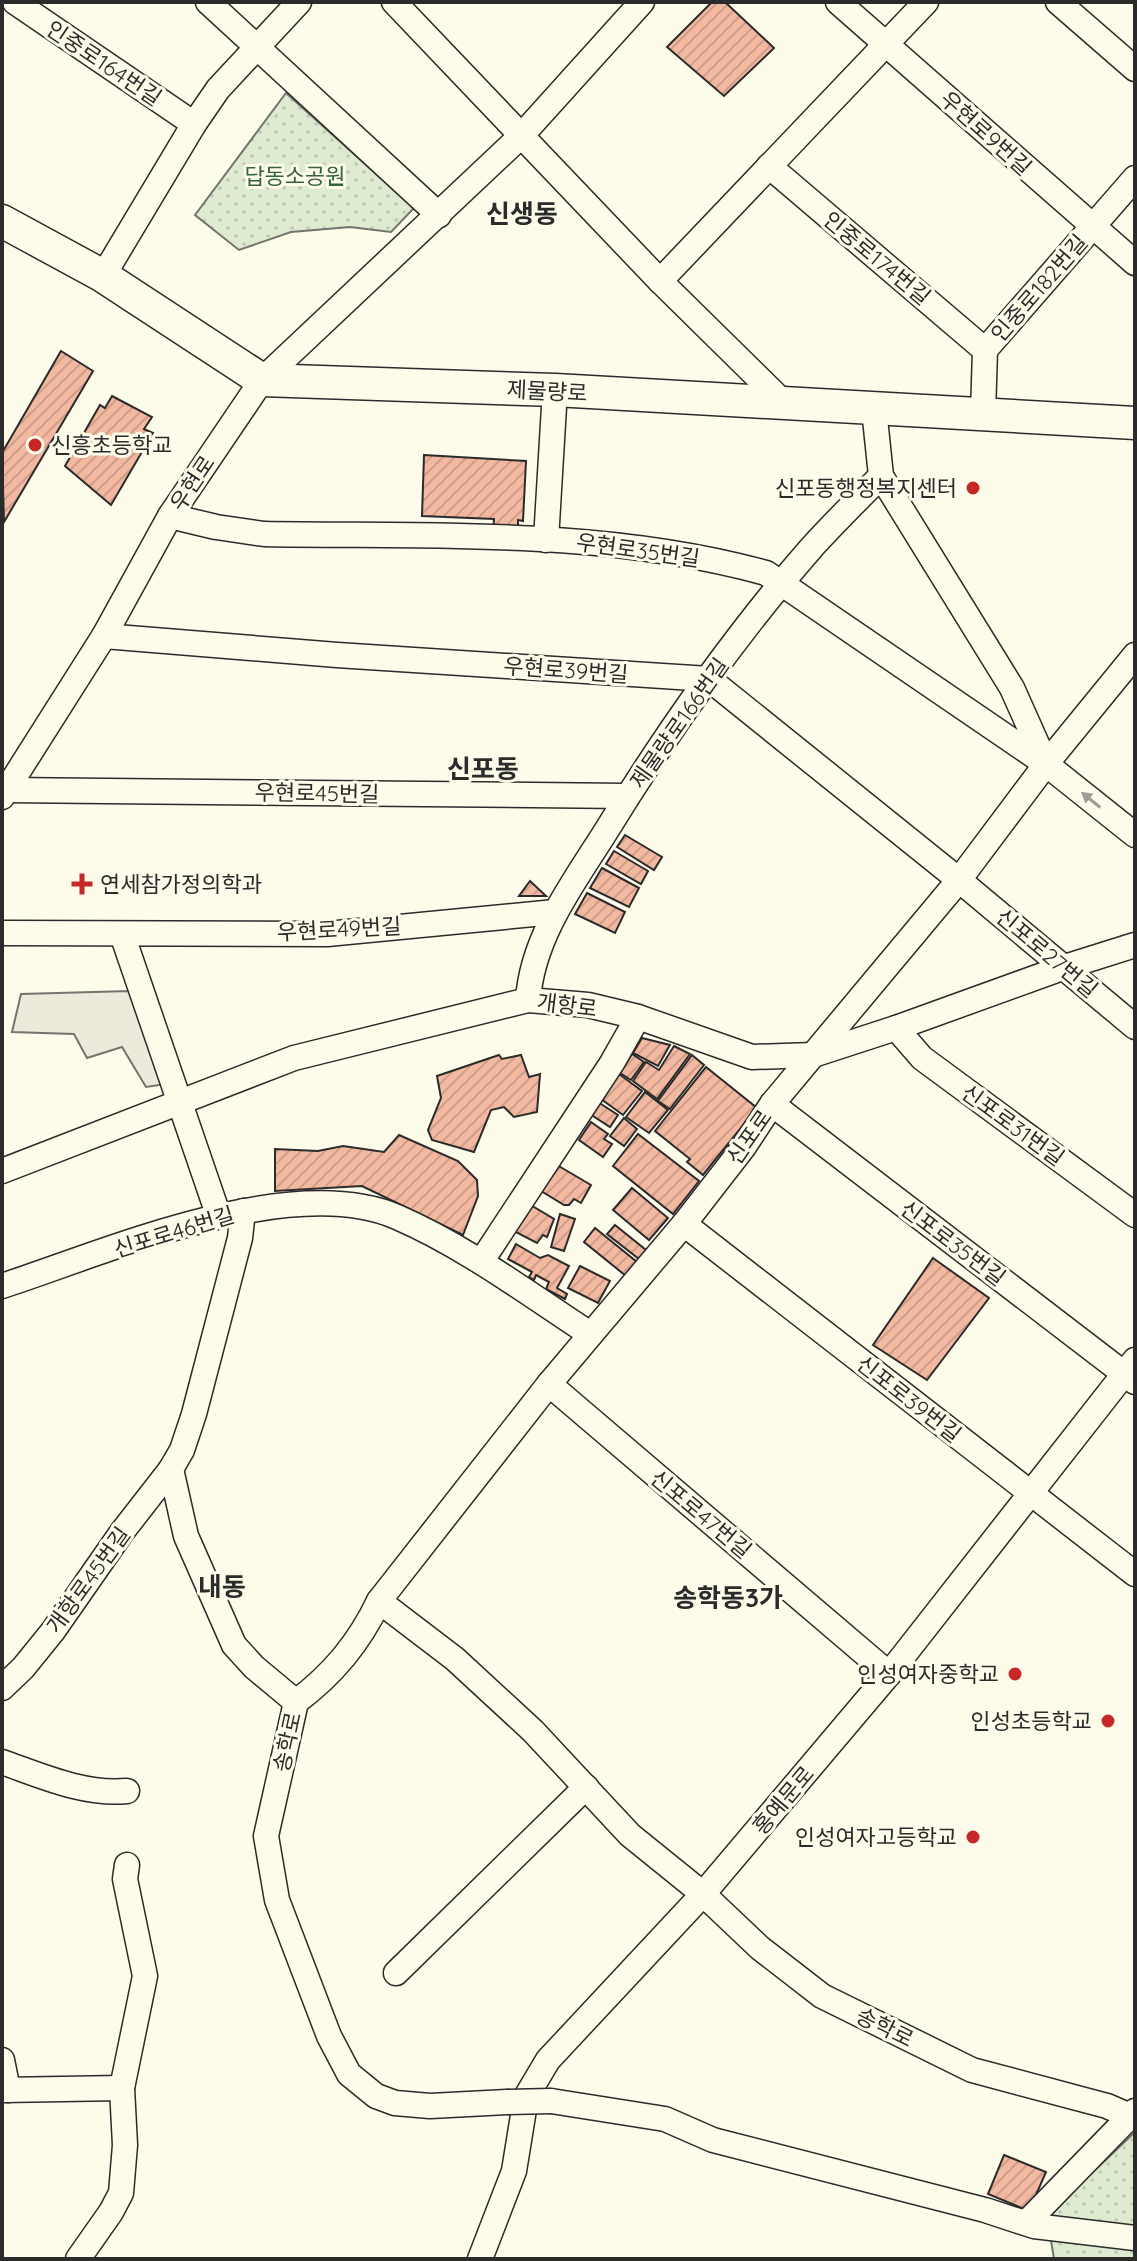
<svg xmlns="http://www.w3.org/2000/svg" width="1137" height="2261" font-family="Quicksand,'Noto Sans KR',sans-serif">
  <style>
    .park { fill: url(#park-dots); stroke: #74746e; stroke-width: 2 }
    .parking { fill: #eceadb; stroke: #74746e; stroke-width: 2 }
    .building { fill: url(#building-hatch); stroke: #2b2b2b; stroke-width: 2 }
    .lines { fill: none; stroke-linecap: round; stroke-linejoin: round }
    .minor-casing { stroke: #2b2b2b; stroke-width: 27 }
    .major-casing { stroke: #2b2b2b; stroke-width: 35 }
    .minor { stroke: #fdfbea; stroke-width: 24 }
    .major { stroke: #fdfbea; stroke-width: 32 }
    .minor-bridge-casing { stroke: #2b2b2b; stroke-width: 27; stroke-linecap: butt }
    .minor-bridge { stroke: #fdfbea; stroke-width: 24 }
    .oneway { fill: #9e9d94 }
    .poi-dot { fill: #c62828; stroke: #fdfbea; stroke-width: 3 }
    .labels { text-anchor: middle; stroke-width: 6; stroke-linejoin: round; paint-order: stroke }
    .street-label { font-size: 22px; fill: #2b2b2b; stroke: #fdfbea }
    .park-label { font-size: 22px; fill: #34623c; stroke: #fdfbea }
    .poi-label { font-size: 22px; fill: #2b2b2b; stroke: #fdfbea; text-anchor: end }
    .quarter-label { font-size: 26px; font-weight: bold; fill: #2b2b2b; stroke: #fdfbea }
  </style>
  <defs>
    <pattern id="park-dots" width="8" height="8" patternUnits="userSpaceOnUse" patternTransform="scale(2)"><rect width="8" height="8" fill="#deebd1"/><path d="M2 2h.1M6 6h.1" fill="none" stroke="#bfcab4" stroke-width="1.8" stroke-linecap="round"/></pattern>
    <pattern id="building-hatch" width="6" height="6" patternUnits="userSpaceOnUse" patternTransform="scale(2)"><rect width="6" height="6" fill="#f2b8a0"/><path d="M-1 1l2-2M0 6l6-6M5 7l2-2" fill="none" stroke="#d09e8a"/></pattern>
  </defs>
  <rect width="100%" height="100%" fill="#fdfbea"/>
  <g class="park">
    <path d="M286,93L414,208L391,232L350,227L291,232L239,250L195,215Z"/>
    <path d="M1135,2132V2259H1054L1047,2216Z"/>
  </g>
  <path class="parking" d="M130,991L166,1084L146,1087L122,1047L87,1058L74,1034L12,1032L21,994Z"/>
  <g class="building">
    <path d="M712,2H725L774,48L724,96L667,47Z"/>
    <path d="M61,351L93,371L4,522L2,453Z"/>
    <path d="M112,396L152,417L144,429L153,433L111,505L65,466L100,405L105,408Z"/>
    <path d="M424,455L526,461L523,521L518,520V531H493L494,519L422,516Z"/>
    <path d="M625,835L662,857L654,870L617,847Z"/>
    <path d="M614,851L648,871L641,884L606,864Z"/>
    <path d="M602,868L639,888L629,907L590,888Z"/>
    <path d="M530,881L546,896H519Z"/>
    <path d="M587,893L625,912L615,933L575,914Z"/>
    <path d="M642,1038L670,1045L658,1066L633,1053Z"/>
    <path d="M674,1046L690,1054L657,1099L633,1081L646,1062L659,1070Z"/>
    <path d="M632,1054L644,1062L631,1080L620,1073Z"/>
    <path d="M499,1055L502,1059L521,1055L529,1077L540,1074L537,1112L514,1117L504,1107L491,1110L474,1152L432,1140L428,1130L441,1098L437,1076Z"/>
    <path d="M692,1055L704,1065L670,1109L658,1101Z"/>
    <path d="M706,1067L757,1108L703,1175L687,1162L690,1159L655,1131Z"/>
    <path d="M619,1074L642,1091L623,1115L601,1099Z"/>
    <path d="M645,1092L668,1110L649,1133L626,1117Z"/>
    <path d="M598,1102L618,1115L610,1127L590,1114Z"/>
    <path d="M624,1118L637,1129L624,1146L610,1136Z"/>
    <path d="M591,1122L608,1134L604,1139L612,1144L603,1157L579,1140Z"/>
    <path d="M638,1134L699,1181L673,1214L613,1166Z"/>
    <path d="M399,1135L458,1161L477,1180L478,1196L463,1235L362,1186L275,1191V1149L318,1151L343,1146L384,1152Z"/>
    <path d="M557,1165L591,1185L581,1203L574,1199L569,1205H564L541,1191Z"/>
    <path d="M632,1188L668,1218L649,1240L613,1210Z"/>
    <path d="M529,1204L554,1219L547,1237L543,1235L537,1243L510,1229Z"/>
    <path d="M560,1214L575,1219L564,1251L551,1247Z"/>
    <path d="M615,1225L646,1250L639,1259L607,1234Z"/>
    <path d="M595,1228L637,1262L626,1276L584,1242Z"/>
    <path d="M516,1244L540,1258L548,1255L569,1266L557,1288L567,1294L565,1299L546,1289L549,1282L536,1275L534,1280L529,1277L532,1272L508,1259Z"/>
    <path d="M933,1258L989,1298L927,1380L873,1345Z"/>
    <path d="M580,1266L610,1281L598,1303L568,1288Z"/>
    <path d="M1004,2155L1046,2172L1029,2211L988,2194Z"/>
  </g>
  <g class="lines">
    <g class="minor-casing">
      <g id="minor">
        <path d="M15,2L194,124"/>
        <path d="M208,2L439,215"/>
        <path d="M394,2L660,281L784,403"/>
        <path d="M838,2L1135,263"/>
        <path d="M1058,2L1135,69"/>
        <path d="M769,166L985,350"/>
        <path d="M103,276L194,124L218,89L299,2"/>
        <path d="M660,281L926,2"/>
        <path d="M874,409L881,476L1012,688L1045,762"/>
        <path d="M983,414L985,350L1135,178"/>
        <path d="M170,516L216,527L264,534C431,537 603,528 766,573L1046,764L1135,835"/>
        <path d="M546,540L555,390"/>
        <path d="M104,636L337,655L709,679L959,880L1135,1027"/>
        <path d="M6,790L627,796"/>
        <path d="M2,797L104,636L170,516L262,380L522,135L642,2"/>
        <path d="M2,933L327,934L555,912"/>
        <path d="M122,934L218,1214"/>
        <path d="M528,1000C532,939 571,886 603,836C665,735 735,635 813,546C835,522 858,499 881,476"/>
        <path d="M896,1028L922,1058L1135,1215"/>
        <path d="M772,1104L1135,1382"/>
        <path d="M2,1171L294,1058L528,1000L588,1005L638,1017L752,1057L813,1055L896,1028L1065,967L1135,945"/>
        <path d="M684,1224L1135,1574"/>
        <path d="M481,1262L612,1063L638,1017"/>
        <path d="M2,1286C106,1252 291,1171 397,1217C466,1247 527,1293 590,1334"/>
        <path d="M549,1384L889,1674"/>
        <path d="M171,1469L186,1536L234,1645L254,1667L296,1702"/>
        <path d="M379,1601L455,1659L533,1731L630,1835L703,1894L760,1948L822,1996L972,2070L1107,2106L1130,2116"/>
        <path d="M2,1688L23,1668L53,1631L122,1532L171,1469L182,1450L194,1414L240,1238L243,1211"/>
        <path d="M2,1762C42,1776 84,1795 127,1791"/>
        <path d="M396,1973L586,1787"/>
        <path d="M2,2060L8,2090"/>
        <path d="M2,2090L122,2088"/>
        <path d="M551,2101L665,2119L713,2140L985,2210L1034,2226L1135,2238"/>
        <path d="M507,2102L430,2106L395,2103L376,2096L349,2074L329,2036L277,1900L266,1836L296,1702C333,1674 359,1643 379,1601L549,1384L684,1224L743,1148L772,1104L959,880L1046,764L1135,655"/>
        <path d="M1026,2223L1135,2111"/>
        <path d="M78,2259L111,2212L121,2193L125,2145L122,2088L145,1976L125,1879L127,1865"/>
        <path d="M480,2259L514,2171L526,2097L548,2060L703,1894L889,1674L1135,1360"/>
      </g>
    </g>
    <g class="major-casing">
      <path id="major" d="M2,221L103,276L262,380L555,390L1135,423"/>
    </g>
    <use href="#minor" class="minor"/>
    <use href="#major" class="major"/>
    <g class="minor-bridge-casing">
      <path id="minor-bridge" d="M507,2102L551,2101"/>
    </g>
    <use href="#minor-bridge" class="minor-bridge"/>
  </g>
  <defs><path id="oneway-solid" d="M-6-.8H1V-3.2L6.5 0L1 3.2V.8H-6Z" transform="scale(2)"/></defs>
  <use class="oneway" href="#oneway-solid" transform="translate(1091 800) rotate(-141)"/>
  <g class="poi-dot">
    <circle cx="35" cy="445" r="8"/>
    <circle cx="973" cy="488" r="8"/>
    <path d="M78 872h8v8h8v8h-8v8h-8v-8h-8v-8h8z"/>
    <circle cx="1015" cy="1674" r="8"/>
    <circle cx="1108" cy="1721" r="8"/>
    <circle cx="973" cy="1837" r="8"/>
  </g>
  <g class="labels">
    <g class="street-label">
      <text transform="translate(104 63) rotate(34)" y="8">인중로164번길</text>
      <text transform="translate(986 133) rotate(42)" y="8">우현로9번길</text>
      <text transform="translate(877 258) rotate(40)" y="8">인중로174번길</text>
      <text transform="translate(1039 288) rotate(-49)" y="8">인중로182번길</text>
      <text transform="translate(547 391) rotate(3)" y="8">제물량로</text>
      <text transform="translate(192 483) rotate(-56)" y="8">우현로</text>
      <text transform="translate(638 550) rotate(8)" y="8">우현로35번길</text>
      <text transform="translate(566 670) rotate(4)" y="8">우현로39번길</text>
      <text transform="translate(679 723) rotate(-55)" y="8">제물량로166번길</text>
      <text transform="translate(317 793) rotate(1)" y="8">우현로45번길</text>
      <text transform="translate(339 929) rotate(-3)" y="8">우현로49번길</text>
      <text transform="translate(1047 953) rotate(40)" y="8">신포로27번길</text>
      <text transform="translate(567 1005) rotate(7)" y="8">개항로</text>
      <text transform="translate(1013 1125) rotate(36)" y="8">신포로31번길</text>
      <text transform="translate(749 1137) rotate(-55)" y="8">신포로</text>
      <text transform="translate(174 1232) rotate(-17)" y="8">신포로46번길</text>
      <text transform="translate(953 1243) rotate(37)" y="8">신포로35번길</text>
      <text transform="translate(909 1399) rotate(38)" y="8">신포로39번길</text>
      <text transform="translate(701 1514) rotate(40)" y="8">신포로47번길</text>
      <text transform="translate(88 1580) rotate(-54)" y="8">개항로45번길</text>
      <text transform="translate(287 1742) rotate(-78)" y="8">송학로</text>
      <text transform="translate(783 1800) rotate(-50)" y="8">홍예문로</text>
      <text transform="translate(885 2027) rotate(26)" y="8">송학로</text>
    </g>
    <g class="park-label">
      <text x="295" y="184">답동소공원</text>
    </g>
    <g class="poi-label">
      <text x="51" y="453" text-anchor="start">신흥초등학교</text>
      <text x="957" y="496">신포동행정복지센터</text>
      <text x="100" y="892" text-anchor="start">연세참가정의학과</text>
      <text x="999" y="1682">인성여자중학교</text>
      <text x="1092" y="1729">인성초등학교</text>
      <text x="957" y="1845">인성여자고등학교</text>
    </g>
    <g class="quarter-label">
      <text x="522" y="223">신생동</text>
      <text x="483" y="778">신포동</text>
      <text x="222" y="1596">내동</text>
      <text x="728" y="1607">송학동3가</text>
    </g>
  </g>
  <rect width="1137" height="2261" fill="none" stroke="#2b2b2b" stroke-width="8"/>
</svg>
